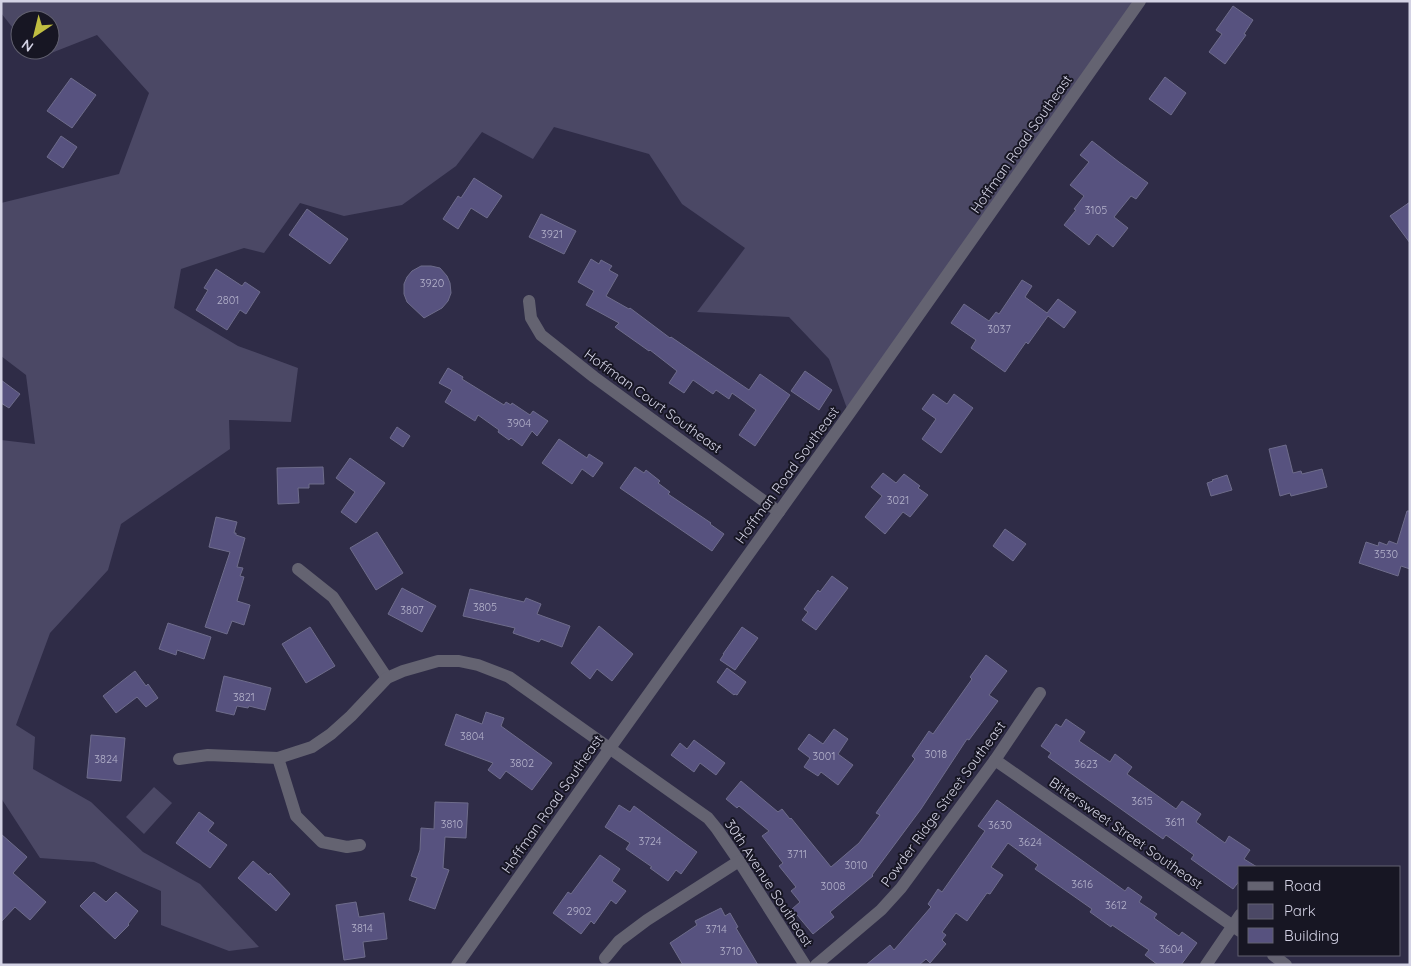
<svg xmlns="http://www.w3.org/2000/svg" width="1411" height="966" font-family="Quicksand,sans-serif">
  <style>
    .green { fill: #4b4865 }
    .building { fill: #57527f; stroke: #6e6c8b }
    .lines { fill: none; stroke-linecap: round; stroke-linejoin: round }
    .minor { stroke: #646371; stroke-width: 12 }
    .tertiary { stroke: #646371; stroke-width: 12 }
    .labels { text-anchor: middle; stroke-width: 4; stroke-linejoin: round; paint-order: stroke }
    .number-label { font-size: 11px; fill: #b4b2cb }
    .street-label { font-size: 14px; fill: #d3d2e4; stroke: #171623 }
  </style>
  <rect width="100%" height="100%" fill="#2f2c47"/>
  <g class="green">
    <path d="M1,1H1140L849,414L829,359L789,317L697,312L745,248L682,204L649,154L554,127L533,159L482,132L456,166L402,205L344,216L300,203L264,253L244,248L181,269L174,308L238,346L298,368L291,422L229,420L230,449L121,524L108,570L50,633L16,725L35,737L33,769L91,802L143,852L200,884L259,947L229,951L161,925V891L94,862L40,858L1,798V440L35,444L26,375L1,356V203L119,174L149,93L97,35L36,59L29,50H50V20H20V37L1,13Z"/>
    <path d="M154,787L172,803L144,834L126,817Z"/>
  </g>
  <g class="building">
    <path d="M1233,6L1253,20L1244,34L1246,35L1225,64L1209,52L1222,34L1216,30Z"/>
    <path d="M1165,77L1186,93L1171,115L1149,99Z"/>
    <path d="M71,78L96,95L72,128L47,111Z"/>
    <path d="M61,136L77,147L63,168L47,157Z"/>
    <path d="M1092,141L1119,162L1148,183L1136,199L1131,196L1114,217L1128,228L1113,247L1097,234L1089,245L1064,225L1076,210L1074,209L1084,196L1070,185L1089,162L1080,155Z"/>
    <path d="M474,178L502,196L487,218L471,208L458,229L443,219L458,196L461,198Z"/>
    <path d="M1410,202V243L1390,216Z"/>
    <path d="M307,209L348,239L330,264L289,235Z"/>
    <path d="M541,214L576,231L564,254L529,237Z"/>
    <path d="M591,259L599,264L601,260L612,266L609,270L618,275L606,296L629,309L630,308L670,338L671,337L749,390L760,374L790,395L755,446L739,435L756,410L732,393L729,399L716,390L713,394L693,380L684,393L669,383L677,371L650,350L649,351L615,327L619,323L586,305L594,291L578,282Z"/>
    <path d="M421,266H431L440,268L447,276L450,283L451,293L448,301L442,308L424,318L407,302L404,294V284L407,277L412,271Z"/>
    <path d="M216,269L242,286L245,282L260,292L246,314L240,310L227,330L196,310L208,290L204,288Z"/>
    <path d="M1022,280L1032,286L1025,297L1047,313L1058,299L1076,312L1064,328L1048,316L1028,344L1026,342L1005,372L971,348L976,340L951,323L964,304L989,321L996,312L999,314Z"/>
    <path d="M448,368L463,377L462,379L504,405L506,402L511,405L512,403L530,415L533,411L548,421L537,436L532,431L522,446L511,438L509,440L498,432L499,430L478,415L475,421L445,402L452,390L439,383Z"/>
    <path d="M805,371L832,390L819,410L791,391Z"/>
    <path d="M1,380L20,394L9,408L1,403Z"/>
    <path d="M933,394L947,404L954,394L973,408L941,453L922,439L936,419L922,409Z"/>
    <path d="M397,427L410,436L403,447L390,438Z"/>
    <path d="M559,439L587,458L589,454L603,463L593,477L582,469L572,484L542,463Z"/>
    <path d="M1286,445L1293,473L1301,471L1302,474L1322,469L1327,487L1291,496L1290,493L1280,496L1269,449Z"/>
    <path d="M350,458L385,483L356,523L341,512L355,492L336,478Z"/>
    <path d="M323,467L324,484H309V488H298L299,503L278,504L277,468Z"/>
    <path d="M635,467L644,473L646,470L660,481L658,483L670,492L668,494L711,523L710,524L724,534L712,551L620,488Z"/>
    <path d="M883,473L896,483L904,474L920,486L918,488L928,495L910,517L903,512L885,534L865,517L882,496L871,487Z"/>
    <path d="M1227,475L1232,490L1211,496L1207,483L1213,481L1212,480Z"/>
    <path d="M1407,511H1410V569L1401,566L1398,576L1359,563L1366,542L1378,546L1379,542L1387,545L1389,541L1397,544Z"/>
    <path d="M216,517L237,522L234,533H236V535L245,538L237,567L243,568L240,576L244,577L237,601L250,605L244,625L232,621L227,634L205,627L230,552L209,547Z"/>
    <path d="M1005,529L1026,544L1013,561L993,546Z"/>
    <path d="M377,532L403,573L376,590L350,548Z"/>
    <path d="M832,576L848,588L816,630L802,620L808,612L804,609L818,590L820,592Z"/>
    <path d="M402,588L436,606L422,632L388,614Z"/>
    <path d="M470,589L524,602L526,598L541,604L537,614L570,626L562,647L541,639L539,642L513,633L515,628L463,616Z"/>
    <path d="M168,623L211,637L204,659L177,650L176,655L159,649Z"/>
    <path d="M599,626L633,654L612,681L597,669L590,679L571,663Z"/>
    <path d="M310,627L335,666L306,683L282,644Z"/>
    <path d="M742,627L758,638L735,670L720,660L724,654H723Z"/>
    <path d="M986,655L1007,671L989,695L998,701L969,740L967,739L921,809L872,875L873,876L830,912L834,917L813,934L792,909L800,902L791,891L796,887L779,866L783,863L762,836L769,831L739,806L737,808L726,799L741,781L778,812L782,809L790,819L791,818L831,867L859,843L880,815L876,813L915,759L912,756L929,731L933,734L972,679L970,677Z"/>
    <path d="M727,668L746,682L737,695L735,694L734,695L717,682Z"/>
    <path d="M135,671L146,686L148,684L158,698L146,707L137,697L116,713L103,696Z"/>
    <path d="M224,676L271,688L265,710L249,706L248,708L237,706L234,715L216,711Z"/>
    <path d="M486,712L504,718L501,726L552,763L532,790L506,771L500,779L488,770L493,763L445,745L456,714L482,724Z"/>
    <path d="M1066,719L1085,732L1079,741L1110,762L1115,754L1132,767L1127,774L1176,809L1182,801L1201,814L1196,822L1225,843L1229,836L1250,850L1244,859L1257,867H1240V880L1233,889L1191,859L1194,855L1166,835L1163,839L1048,757L1051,753L1041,746L1056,724L1061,727Z"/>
    <path d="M834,729L848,739L838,754L853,765L838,785L821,772L818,776L804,767L810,758L798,749L809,734L823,744Z"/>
    <path d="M91,735L125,738L121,781L87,778Z"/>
    <path d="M694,740L725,763L716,775L700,763L694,772L671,755L680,743L687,749Z"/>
    <path d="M997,800L1125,891L1128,887L1142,897L1139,902L1157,914L1154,918L1179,936L1182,932L1197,943L1181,965H1158L1145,955L1149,950L1112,925L1111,927L1090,912L1092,909L1035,869L1038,865L1008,843L991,867L1003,875L990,894L987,893L967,921L956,913L942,932L946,935L942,940L946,944L930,963L926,959L919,965H866L890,945L894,950L931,907L928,904L938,889L942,892L985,831L978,826Z"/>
    <path d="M435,802L468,803L466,838L445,837L443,868L449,870L435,909L409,900L417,878L411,876L420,850L421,828L434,829Z"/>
    <path d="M619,805L630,812L634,806L697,852L681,874L676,870L668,881L650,868L652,867L626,849L630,843L605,827Z"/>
    <path d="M199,812L214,823L208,831L227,845L210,868L176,843Z"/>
    <path d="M1,834L27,857L13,873L46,902L30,920L15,907L1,922Z"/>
    <path d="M600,855L620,869L612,881L626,891L616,904L611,900L594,924L591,921L581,934L553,913L568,892L571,894Z"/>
    <path d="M253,861L269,875L270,873L290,894L276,911L238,878Z"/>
    <path d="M94,892L106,902L116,892L138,911L128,924L129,925L115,939L80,906Z"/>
    <path d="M356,902L359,917L384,913L387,939L363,942L365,957L344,960L336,905Z"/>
    <path d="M721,908L725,916L730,913L738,927L736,928L758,965H683L670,943L697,925L695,921Z"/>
  </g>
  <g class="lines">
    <g class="minor">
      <path d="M529,301L531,318L541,335L594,377L779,512"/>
      <path d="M298,569L333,597L387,678"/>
      <path d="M278,758L296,816L322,842L347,847L360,845"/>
      <path d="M179,759L208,755L278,758L312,747L331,734L351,716L387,678L403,671L438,661H459L478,665L509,677L708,818L717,829L739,861L805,965"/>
      <path d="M995,760L1240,931"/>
      <path d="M1273,955L1286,965"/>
      <path d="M605,958L619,941L647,920L739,861"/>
      <path d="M816,965L881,910L901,888L995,760L1040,693"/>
      <path d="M1206,965L1240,915"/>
    </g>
    <path class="tertiary" d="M457,965L610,748L849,414L1140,1"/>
  </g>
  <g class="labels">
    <g class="number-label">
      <text x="1096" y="214">3105</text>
      <text x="552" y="238">3921</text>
      <text x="432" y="287">3920</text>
      <text x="228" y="304">2801</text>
      <text x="999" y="333">3037</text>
      <text x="519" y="427">3904</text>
      <text x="898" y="504">3021</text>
      <text x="1386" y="558">3530</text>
      <text x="485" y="611">3805</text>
      <text x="412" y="614">3807</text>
      <text x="244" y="701">3821</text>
      <text x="472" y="740">3804</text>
      <text x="936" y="758">3018</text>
      <text x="824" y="760">3001</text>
      <text x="106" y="763">3824</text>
      <text x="522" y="767">3802</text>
      <text x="1086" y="768">3623</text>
      <text x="1142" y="805">3615</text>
      <text x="1175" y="826">3611</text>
      <text x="452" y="828">3810</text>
      <text x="1000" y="829">3630</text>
      <text x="650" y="845">3724</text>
      <text x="1030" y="846">3624</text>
      <text x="797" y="858">3711</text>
      <text x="856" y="869">3010</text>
      <text x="1082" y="888">3616</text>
      <text x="833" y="890">3008</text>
      <text x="1116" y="909">3612</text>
      <text x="579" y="915">2902</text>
      <text x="362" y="932">3814</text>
      <text x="716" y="933">3714</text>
      <text x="1171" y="953">3604</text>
      <text x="731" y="955">3710</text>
    </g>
    <g class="street-label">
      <text transform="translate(1021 144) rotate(-55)" y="5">Hoffman Road Southeast</text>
      <text transform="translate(653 401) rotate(36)" y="5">Hoffman Court Southeast</text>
      <text transform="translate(787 475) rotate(-54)" y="5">Hoffman Road Southeast</text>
      <text transform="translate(552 804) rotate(-55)" y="5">Hoffman Road Southeast</text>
      <text transform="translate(943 804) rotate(-54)" y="5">Powder Ridge Street Southeast</text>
      <text transform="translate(1126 833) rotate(35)" y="5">Bittersweet Street Southeast</text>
      <text transform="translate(769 883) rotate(57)" y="5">30th Avenue Southeast</text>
    </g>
  </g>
  <rect width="1411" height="966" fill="none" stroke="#d3d2e4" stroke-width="5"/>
  <rect x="1238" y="866" width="162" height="90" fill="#171623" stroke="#626170"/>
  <rect x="1248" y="882" width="25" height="8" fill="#646371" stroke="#626170"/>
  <text x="1284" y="891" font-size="15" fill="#d3d2e4">Road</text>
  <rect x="1248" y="904" width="25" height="15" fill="#4b4865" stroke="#626170"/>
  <text x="1284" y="916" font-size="15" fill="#d3d2e4">Park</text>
  <rect x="1248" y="928" width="25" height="15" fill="#57527f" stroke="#626170"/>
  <text x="1284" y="941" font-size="15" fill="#d3d2e4">Building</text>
  <g transform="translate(35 35) rotate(215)"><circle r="24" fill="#171623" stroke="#626170"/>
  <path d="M0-4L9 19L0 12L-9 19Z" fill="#c0be41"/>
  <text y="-8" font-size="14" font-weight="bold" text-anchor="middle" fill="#d3d2e4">N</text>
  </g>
</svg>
